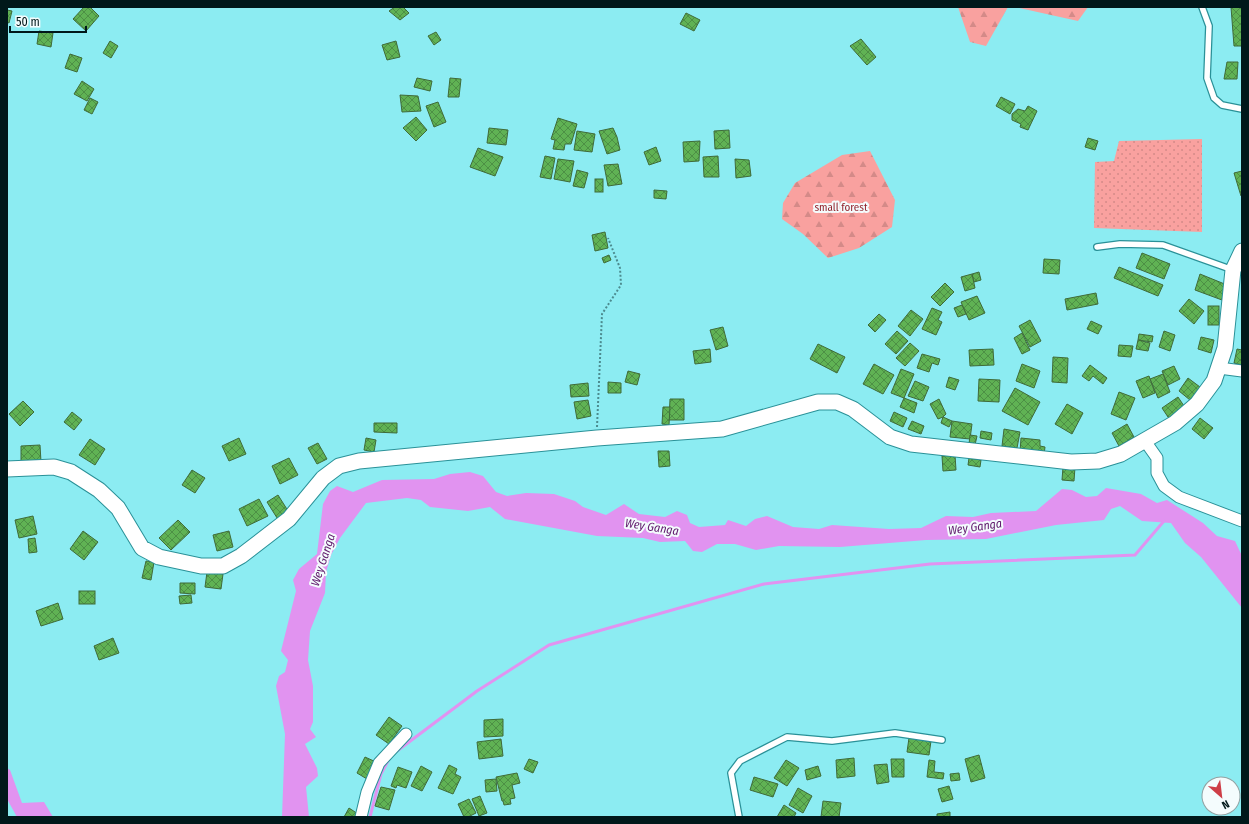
<svg xmlns="http://www.w3.org/2000/svg" width="1249" height="824" font-family="'Fira Sans Condensed',sans-serif">
  <style>
    .forest { fill: url(#forest-firs) }
    .park { fill: url(#park-dots) }
    .water { fill: #e193f0 }
    .lines { fill: none; stroke-linecap: round; stroke-linejoin: round }
    .stream { stroke: #e193f0; stroke-width: 3 }
    .building { fill: url(#building-cross-hatch); stroke: #3f6b39 }
    .lane-casing { stroke: #2a9198; stroke-width: 8 }
    .street-casing { stroke: #2a9198; stroke-width: 13 }
    .secondary-casing { stroke: #2a9198; stroke-width: 17 }
    .path { stroke: #4c8b8f; stroke-width: 2; stroke-dasharray: 2 2; stroke-linecap: butt }
    .lane { stroke: #fff; stroke-width: 5.5 }
    .street { stroke: #fff; stroke-width: 11 }
    .secondary { stroke: #fff; stroke-width: 15 }
    .labels { text-anchor: middle; stroke-width: 4; stroke-linejoin: round; paint-order: stroke }
    .park-label { font-size: 11px; fill: #93252e; stroke: #f4fcfd }
    .water-label { font-size: 12px; font-style: italic; fill: #60196c; stroke: #f4fcfd }
  </style>
  <defs>
    <pattern id="forest-firs" width="22" height="20" patternUnits="userSpaceOnUse"><rect width="22" height="20" fill="#f9a19f"/><path d="M5 1l3.5 6h-7zM16 11l3.5 6h-7z" fill="#d48a88"/></pattern>
    <pattern id="park-dots" width="8" height="8" patternUnits="userSpaceOnUse"><rect width="8" height="8" fill="#f9a19f"/><path d="M2 2h.1M6 6h.1" fill="none" stroke="#d48a88" stroke-width="1.8" stroke-linecap="round"/></pattern>
    <pattern id="building-cross-hatch" width="8" height="8" patternUnits="userSpaceOnUse"><rect width="8" height="8" fill="#60b254"/><path d="M0 0l8 8M0 8l8-8" fill="none" stroke="#4d9045"/></pattern>
  </defs>
  <rect width="100%" height="100%" fill="#8cecf2"/>
  <g class="forest">
    <path d="M958,7H1008L986,46L970,42Z"/>
    <path d="M1015,7H1088L1078,21Z"/>
    <path d="M870,151L895,200L892,227L859,248L828,258L803,234L782,219L783,203L795,183L842,155Z"/>
  </g>
  <path class="park" d="M1202,139V232L1094,228L1095,162L1114,161L1119,141Z"/>
  <g class="water">
    <path d="M470,472L483,476L496,492L507,496L526,493L554,494L575,501L583,507L606,515L624,504L639,514L665,517L677,511L687,515L690,523L699,527L725,525L728,520L746,526L755,519L767,516L793,527L819,529L832,525L889,529L921,528L946,516L973,517L991,513L1036,511L1062,489L1072,490L1086,497L1097,496L1106,488L1141,494L1157,503L1167,500L1203,523L1217,536L1235,541L1242,556V608L1201,557L1185,543L1171,523L1142,521L1120,506L1111,509L1104,520L1056,525L986,539L926,540L840,547L779,546L756,550L735,544H717L702,552L693,551L685,541L660,542L643,538L597,536L505,519L490,507L468,511L430,507L421,500L407,498L366,503L340,538L331,555L326,572L325,593L310,631L308,660L313,686V722L310,729L316,737L305,744L317,768L318,776L306,787L309,817H282L285,734L276,686L279,676L285,672L288,660L281,651L296,591L293,580L299,569L317,554L323,504L330,491L337,486L353,492L382,480L434,479L450,474Z"/>
    <path d="M7,768L10,770L22,803L44,802L53,817H17L7,799Z"/>
  </g>
  <g class="lines">
    <g class="stream">
      <path d="M397,751L477,691L549,645L764,584L930,564L1135,555L1164,521"/>
      <path d="M370,817L381,774L389,759"/>
    </g>
  </g>
  <g class="building">
    <path d="M84,7H90L99,16L86,31L73,19Z"/>
    <path d="M395,7H403L409,13L400,20L389,11Z"/>
    <path d="M1231,7H1242V46H1234Z"/>
    <path d="M7,10L12,11L9,23L7,22Z"/>
    <path d="M686,13L700,20L694,31L680,24Z"/>
    <path d="M39,31L53,33L51,47L37,44Z"/>
    <path d="M436,32L441,40L434,45L428,36Z"/>
    <path d="M861,39L876,57L867,65L850,46Z"/>
    <path d="M110,41L118,46L111,58L103,53Z"/>
    <path d="M396,41L400,57L387,60L382,45Z"/>
    <path d="M70,54L82,58L77,72L65,68Z"/>
    <path d="M1227,62H1238L1237,79H1224Z"/>
    <path d="M417,78L432,81L430,91L414,87Z"/>
    <path d="M450,78L461,79L459,97H448Z"/>
    <path d="M82,81L94,89L87,101L74,94Z"/>
    <path d="M400,95L418,96L421,111L402,112Z"/>
    <path d="M1001,97L1015,104L1010,114L996,106Z"/>
    <path d="M90,98L98,102L92,114L84,110Z"/>
    <path d="M438,102L446,122L434,127L426,106Z"/>
    <path d="M1028,106L1037,111L1028,130L1020,127L1021,124L1012,120V114L1018,109L1025,111Z"/>
    <path d="M416,117L427,130L416,141L403,128Z"/>
    <path d="M558,118L577,124L571,144H565L564,150L553,149L555,140L551,139Z"/>
    <path d="M489,128L508,130L506,145L487,143Z"/>
    <path d="M613,128L617,137L620,150L607,154L599,131Z"/>
    <path d="M729,130L730,148L715,149L714,131Z"/>
    <path d="M577,131L595,134L592,152L574,150Z"/>
    <path d="M1088,138L1098,141L1095,150L1085,147Z"/>
    <path d="M700,141L699,161L684,162L683,142Z"/>
    <path d="M656,147L661,161L649,165L644,152Z"/>
    <path d="M478,148L503,157L495,176L470,167Z"/>
    <path d="M545,156L555,158L551,179L540,177Z"/>
    <path d="M718,156L719,177H704L703,157Z"/>
    <path d="M558,159L574,161L570,182L554,179Z"/>
    <path d="M735,159L749,160L751,176L736,178Z"/>
    <path d="M618,164L622,184L608,186L604,165Z"/>
    <path d="M577,170L588,173L584,188L573,186Z"/>
    <path d="M1242,171V196H1241L1234,173Z"/>
    <rect x="595" y="179" width="8" height="13"/>
    <path d="M654,190L667,191L666,199L654,198Z"/>
    <path d="M605,232L608,248L595,251L592,235Z"/>
    <path d="M1142,253L1170,264L1164,279L1136,268Z"/>
    <path d="M609,255L611,260L604,263L602,258Z"/>
    <path d="M1044,259L1060,260L1059,274L1043,273Z"/>
    <path d="M1119,267L1163,285L1158,296L1114,278Z"/>
    <path d="M979,272L981,280L974,282L972,274Z"/>
    <path d="M972,274L975,288L965,291L961,277Z"/>
    <path d="M1200,274L1227,285L1222,300L1195,290Z"/>
    <path d="M945,283L954,292L940,306L931,297Z"/>
    <path d="M1096,293L1098,304L1067,310L1065,299Z"/>
    <path d="M977,296L985,313L969,320L961,302Z"/>
    <path d="M1189,299L1204,311L1194,324L1179,311Z"/>
    <path d="M962,305L966,314L958,317L954,308Z"/>
    <rect x="1208" y="306" width="11" height="19"/>
    <path d="M932,308L942,312L938,320L942,322L936,335L922,329Z"/>
    <path d="M911,310L923,319L910,336L898,326Z"/>
    <path d="M879,314L886,320L875,332L868,325Z"/>
    <path d="M1030,320L1041,341L1030,347L1019,326Z"/>
    <path d="M1091,321L1102,326L1098,334L1087,329Z"/>
    <path d="M723,327L728,346L716,350L710,330Z"/>
    <path d="M897,331L908,341L896,354L885,344Z"/>
    <path d="M1164,331L1175,335L1170,351L1159,347Z"/>
    <path d="M1022,333L1030,350L1022,354L1014,338Z"/>
    <path d="M1139,334L1153,336L1152,342L1138,340Z"/>
    <path d="M1201,337L1214,340L1211,353L1198,349Z"/>
    <path d="M1138,340L1150,343L1148,351L1136,349Z"/>
    <path d="M910,343L919,351L905,366L896,358Z"/>
    <path d="M818,344L845,357L837,373L810,359Z"/>
    <path d="M1119,345L1133,346L1131,357L1118,356Z"/>
    <path d="M710,349L711,362L695,364L693,351Z"/>
    <path d="M993,349L994,365L970,366L969,350Z"/>
    <path d="M1237,349L1242,350V365L1234,363Z"/>
    <path d="M922,354L940,359L938,365L932,363L929,372L917,368Z"/>
    <path d="M1053,357L1068,358L1067,383L1052,382Z"/>
    <path d="M874,364L894,375L883,394L863,384Z"/>
    <path d="M1022,364L1040,371L1034,388L1016,381Z"/>
    <path d="M1090,365L1107,378L1103,384L1093,376L1089,381L1082,376Z"/>
    <path d="M1174,366L1180,379L1168,385L1162,371Z"/>
    <path d="M901,369L914,374L904,398L891,393Z"/>
    <path d="M628,371L640,374L637,385L625,382Z"/>
    <path d="M1163,374L1170,392L1158,398L1150,379Z"/>
    <path d="M1149,376L1155,393L1143,398L1136,381Z"/>
    <path d="M949,377L959,380L955,390L946,387Z"/>
    <path d="M1188,378L1200,387L1190,400L1179,391Z"/>
    <path d="M979,379L1000,380L999,402L978,401Z"/>
    <path d="M915,381L929,387L923,401L908,396Z"/>
    <path d="M608,382L621,383V393H608Z"/>
    <path d="M588,383L589,396L571,397L570,385Z"/>
    <path d="M1015,388L1040,402L1028,425L1002,411Z"/>
    <path d="M1119,392L1135,398L1126,420L1111,414Z"/>
    <path d="M1178,397L1186,409L1170,420L1162,408Z"/>
    <path d="M904,398L917,403L914,413L900,407Z"/>
    <path d="M670,399H684V420H669Z"/>
    <path d="M939,399L946,414L943,417L938,419L930,404Z"/>
    <path d="M588,400L591,416L577,419L574,402Z"/>
    <path d="M23,401L34,412L20,426L9,414Z"/>
    <path d="M1067,404L1083,413L1072,434L1055,424Z"/>
    <path d="M663,407H670L669,425L662,424Z"/>
    <path d="M72,412L82,420L74,430L64,422Z"/>
    <path d="M894,412L907,418L903,427L890,421Z"/>
    <path d="M943,417L952,421L949,427L941,423Z"/>
    <path d="M1200,418L1213,428L1204,439L1192,429Z"/>
    <path d="M912,421L924,426L921,434L908,429Z"/>
    <path d="M952,421L972,424L970,439L950,437Z"/>
    <path d="M374,423H397V433L374,432Z"/>
    <path d="M1127,424L1134,437L1119,446L1112,433Z"/>
    <path d="M1004,429L1020,432L1017,448L1002,446Z"/>
    <path d="M981,431L992,433L991,440L980,438Z"/>
    <path d="M970,435L977,436L975,445L969,444Z"/>
    <path d="M239,438L246,454L229,461L222,446Z"/>
    <path d="M366,438L376,440L374,452L364,450Z"/>
    <path d="M1021,438L1040,440V446L1045,447L1044,455L1020,452Z"/>
    <path d="M90,439L105,449L95,465L79,455Z"/>
    <path d="M318,443L327,459L317,464L308,448Z"/>
    <path d="M40,445L41,462L21,463V446Z"/>
    <path d="M658,451H669L670,466L659,467Z"/>
    <path d="M955,455L956,470L943,471L942,456Z"/>
    <path d="M289,458L298,475L280,484L272,466Z"/>
    <path d="M969,458L981,460L980,467L968,465Z"/>
    <path d="M1063,467H1075L1074,481L1062,480Z"/>
    <path d="M192,470L205,478L195,493L182,485Z"/>
    <path d="M278,495L290,514L279,521L267,502Z"/>
    <path d="M259,499L268,516L247,526L239,509Z"/>
    <path d="M33,516L37,534L19,538L15,520Z"/>
    <path d="M178,520L190,532L171,550L159,538Z"/>
    <path d="M83,531L98,542L84,560L70,549Z"/>
    <path d="M229,531L233,547L217,551L213,535Z"/>
    <path d="M35,538L37,552L29,553L28,539Z"/>
    <path d="M146,561L154,562L151,580L142,578Z"/>
    <path d="M207,572L223,574L221,589L205,587Z"/>
    <path d="M180,583H195V594L180,593Z"/>
    <rect x="79" y="591" width="16" height="13"/>
    <path d="M191,595L192,603L180,604L179,596Z"/>
    <path d="M58,603L63,619L41,626L36,611Z"/>
    <path d="M113,638L119,653L99,660L94,646Z"/>
    <path d="M389,717L402,726L389,744L376,735Z"/>
    <path d="M503,719V736L484,737V720Z"/>
    <path d="M909,738L931,741L929,755L907,752Z"/>
    <path d="M501,739L503,756L479,759L477,742Z"/>
    <path d="M979,755L985,778L971,782L965,759Z"/>
    <path d="M365,757L376,762L367,779L357,773Z"/>
    <path d="M854,758L855,776L837,778L836,760Z"/>
    <path d="M529,759L538,762L533,773L524,769Z"/>
    <path d="M891,759H904V777H892Z"/>
    <path d="M786,760L799,768L787,786L774,778Z"/>
    <path d="M929,760L935,761L934,772L944,773L943,779L927,777Z"/>
    <path d="M887,764L889,782L877,784L874,765Z"/>
    <path d="M449,765L457,769L455,774L461,777L453,794L438,788Z"/>
    <path d="M421,766L432,772L422,791L411,786Z"/>
    <path d="M818,766L821,776L807,780L805,770Z"/>
    <path d="M398,767L412,772L406,788L397,785L396,788L391,786Z"/>
    <path d="M517,773L520,783L512,785L515,798L510,799L511,804L504,805L503,801H502L496,777Z"/>
    <path d="M959,773L960,780L951,781L950,774Z"/>
    <path d="M754,777L778,784L773,797L750,790Z"/>
    <path d="M496,779L497,791L486,792L485,780Z"/>
    <path d="M949,786L953,799L942,802L938,789Z"/>
    <path d="M381,787L395,790L389,810L375,806Z"/>
    <path d="M798,788L812,796L803,813L789,805Z"/>
    <path d="M480,796L487,813L479,816L472,799Z"/>
    <path d="M469,799L476,813L468,817H464L458,804Z"/>
    <path d="M823,801L841,803L839,817H821Z"/>
    <path d="M784,805L796,813L794,817H777Z"/>
    <path d="M349,808L358,814L356,817H344Z"/>
    <path d="M950,812V817H937V814Z"/>
  </g>
  <g class="lines">
    <g class="lane-casing">
      <g id="lane">
        <path d="M1202,7L1209,26L1207,78L1214,98L1222,105L1242,109"/>
        <path d="M1097,247L1120,244L1163,245L1233,270"/>
        <path d="M739,817L731,773L740,761L787,737L832,741L895,733L942,740"/>
      </g>
    </g>
    <g class="street-casing">
      <g id="street">
        <path d="M1219,368L1242,371"/>
        <path d="M1145,441L1157,458V473L1164,486L1179,497L1242,521"/>
        <path d="M361,817L367,792L379,763L406,734"/>
      </g>
    </g>
    <g class="secondary-casing">
      <path id="secondary" d="M7,469L54,467L71,472L99,490L118,508L142,548L159,557L201,566H223L241,556L289,519L323,478L339,466L359,461L597,438L722,429L818,402H837L853,409L890,437L911,444L1071,462L1098,461L1121,454L1175,423L1197,404L1214,381L1225,348L1233,270L1242,251"/>
    </g>
    <path class="path" d="M597,427L602,314L621,285L620,268L608,238"/>
    <use href="#lane" class="lane"/>
    <use href="#street" class="street"/>
    <use href="#secondary" class="secondary"/>
  </g>
  <g class="labels">
    <g class="park-label">
      <text x="841" y="211">small forest</text>
    </g>
    <g class="water-label">
      <text transform="translate(652 527) rotate(9)" y="4">Wey Ganga</text>
      <text transform="translate(975 527) rotate(-8)" y="4">Wey Ganga</text>
      <text transform="translate(323 560) rotate(-72)" y="4">Wey Ganga</text>
    </g>
  </g>
  <rect width="1249" height="824" fill="none" stroke="#00181a" stroke-width="16"/>
  <g transform="translate(1221 796) rotate(152)"><circle r="19" fill="#f4fcfd" stroke="#92a1a2"/>
  <path d="M0-3L7 15L0 10L-7 15Z" fill="#ce3e47"/>
  <text y="-6" font-size="11" font-weight="bold" text-anchor="middle" fill="#00181a">N</text>
  </g>
  <path d="M10 26v6h76v-6" fill="none" stroke="#00181a" stroke-width="2"/>
  <text x="16" y="26" font-size="12" fill="#00181a" stroke="#f4fcfd" stroke-width="3" paint-order="stroke">50 m</text>
</svg>
